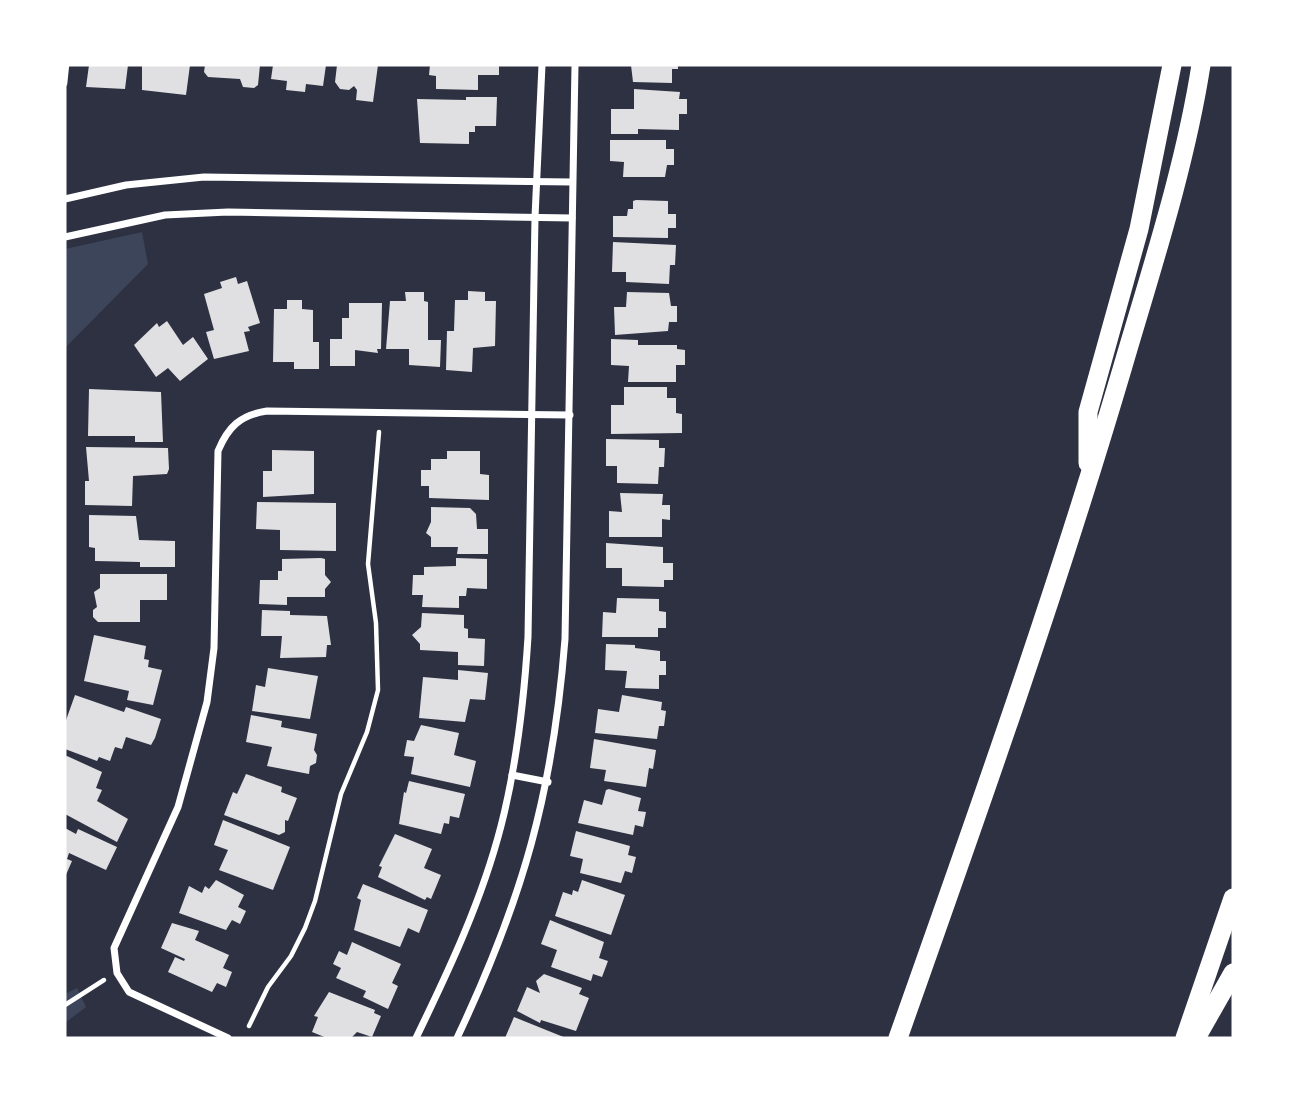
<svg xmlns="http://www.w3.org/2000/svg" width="1298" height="1103" font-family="Arial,sans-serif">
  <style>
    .green { fill: #3c4559 }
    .building { fill: #e0e0e3 }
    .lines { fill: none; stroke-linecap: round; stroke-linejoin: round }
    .path { stroke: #fff; stroke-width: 4.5 }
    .minor { stroke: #fff; stroke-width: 7 }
    .motorway { stroke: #fff; stroke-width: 19 }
  </style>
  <rect width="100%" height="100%" fill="#2d3142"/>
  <g class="green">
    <path d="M142,232L148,264L65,348V249Z"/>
    <path d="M77,988L86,1007L65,1023V994Z"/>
  </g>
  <g class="building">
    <path d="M89,65H128L125,89L86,87Z"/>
    <path d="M142,65H190L186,95L142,90Z"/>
    <path d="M205,65H260L258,85L254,88L243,87L240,79L208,77L204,72Z"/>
    <path d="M273,65H326L323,86L306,84L305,92L286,90L287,81L271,79Z"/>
    <path d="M337,65H378L373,102L356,100L357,90L354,86L349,90L340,89L335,82Z"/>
    <path d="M430,65H499V75H478V90L436,89V76L429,75Z"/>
    <path d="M631,65H678V69H672V83L633,82Z"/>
    <path d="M634,89L680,92L679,99H687V114H679V130L638,129V134H611V109H634Z"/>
    <path d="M466,97H497L496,126H475V132H469V144L420,143L417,99L466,100Z"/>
    <path d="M610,140H666V149H674V165H667L665,177H623L624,162L610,161Z"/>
    <path d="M636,200L668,201V214H676V228H668V238L613,237V216H627L628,209H633V201Z"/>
    <path d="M613,242L676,245L675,265H670L669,284L626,282V272H612Z"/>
    <path d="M236,277L238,284L247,281L260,323L248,327L250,331L244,332L249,351L214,359L206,332L214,330L204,294L222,288L220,282Z"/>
    <path d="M468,291L485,292V301H496L495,346L473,348L472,372L446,370L447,331H454L455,300H468Z"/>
    <path d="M405,292H424V301L428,302V340H441L440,367L409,365V349H386L390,301H406Z"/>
    <path d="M627,292L669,293L671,306H677V322H669L668,331L615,335L614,307H626Z"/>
    <path d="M287,300H302V309L313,310V342H319V369H294V362H273L274,309H287Z"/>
    <path d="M349,303H382L381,349H377L378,353L355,350V366H330V339H342V318H349Z"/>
    <path d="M167,321L183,345L193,337L208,359L180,381L168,368L156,377L134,345L157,323L159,327Z"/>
    <path d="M611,339L638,340V345H677V349L685,350V365H676V382H628L629,366L611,365Z"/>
    <path d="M624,387H667V398H676V413L682,414V433L611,434V405H624Z"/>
    <path d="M89,389L161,392L163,442H135V436H88Z"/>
    <path d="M606,439L659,440V448H665L664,467H659L658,484L617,483V466H606Z"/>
    <path d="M86,447L168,448L169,469L167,474L133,476L132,506L85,505V481H89Z"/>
    <path d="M272,450L314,451V494L263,497V471H272Z"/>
    <path d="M447,451H480V474L489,475V500L429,498V486H421V470H431V459H447Z"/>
    <path d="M620,493L663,494L662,505H670V520L662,519V537H609V511L622,512Z"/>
    <path d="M257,502L336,503V551L280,550V530L256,529Z"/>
    <path d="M431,507L470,508L476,514L477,529H488V554H457L458,547H431V537L426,533L431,522Z"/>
    <path d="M89,515L136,516L139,540L175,541V567H140V562L95,561V548L89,547Z"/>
    <path d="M606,543L663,547V563H673V580H664V587L622,586V568H606Z"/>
    <path d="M321,558L325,559V575L331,582L325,589V597H287V605L259,604L260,580H278V571H282V559Z"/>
    <path d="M456,558L487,559V589L467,588L466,596H459V608L422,607L423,595H412L413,575H424V567L456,566Z"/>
    <path d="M100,574H167V600H140V622H98L93,617V610L97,607L94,592L100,588Z"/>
    <path d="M617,598L659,599V611L666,612V628H658V637H602L603,612L616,613Z"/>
    <path d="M262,610L290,611V615L327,616L331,645H327L326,657L280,658L282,636H261Z"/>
    <path d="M422,613L464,615V628L468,629V638L485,639L484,666L458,665V652L420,650V644L412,635L421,627Z"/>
    <path d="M94,635L146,646L144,659L149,660L148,667L162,670L153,705L127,700L129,691L84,681Z"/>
    <path d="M606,644L635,645V648L660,651V661H666V675H659V689L625,688L627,671L605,670Z"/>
    <path d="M268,668L318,676L310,719L252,711L256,685L265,687Z"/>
    <path d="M458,670L488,673L485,700L470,699L465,722L419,718L423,677L458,680Z"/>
    <path d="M75,695L124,712L126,707L161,719L155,738L151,745L126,737L122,749L115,747L110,761L99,757L97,761L65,749V723Z"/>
    <path d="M622,695L662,702L661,710L666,711L664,726H659L657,739L595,733L598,709L619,712Z"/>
    <path d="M251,715L282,721L281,727L317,734L314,750L317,755L316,763L310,766L309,774L267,766L272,747L246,742Z"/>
    <path d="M421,725L459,733L454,755L476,761L470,787L411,774L414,757L404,756L407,740L414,741Z"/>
    <path d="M594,739L656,750L653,769L649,768L646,787L604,781L606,770L590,768Z"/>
    <path d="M67,756L102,772L96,788L102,790L97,801L128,819L117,842L65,814V757Z"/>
    <path d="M246,774L282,787L281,792L297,798L288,821L285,820V832L279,835L224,815L233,792L237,794Z"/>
    <path d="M409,781L465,794L459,818L450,816L449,824L444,823L441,834L399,824L404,792L406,793Z"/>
    <path d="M609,789L641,798L638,811L646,812L643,827L635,825L633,835L578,823L584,800L602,805L606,790Z"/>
    <path d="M223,820L290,847L273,890L219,870L228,850L214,845Z"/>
    <path d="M65,828L76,834L78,829L117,847L106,870L69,853L67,859L72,861L65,877Z"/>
    <path d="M576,831L630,846L628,855L636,857L632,873L625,871L621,883L580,873L583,859L570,856Z"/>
    <path d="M395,834L432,849L424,868L441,875L431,899L427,897L425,900L378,877L382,867L379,866Z"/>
    <path d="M216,880L244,895L238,907L246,911L240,924L232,920L226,930L179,913L189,886L202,893L205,886L209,889Z"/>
    <path d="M582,880L625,895L611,935L555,916L563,892L572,895L573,890L578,892Z"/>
    <path d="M363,884L428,910L419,933L408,928L400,947L354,930L361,900L357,898Z"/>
    <path d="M550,920L604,942L599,958L608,961L602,977L593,974L591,981L551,967L557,950L541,944Z"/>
    <path d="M172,923L199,931L195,940L229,955L223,968L232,972L226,987L217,983L212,992L168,972L175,957L184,961L185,959L161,948Z"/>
    <path d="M352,942L401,964L392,983L398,986L388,1009L363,997L366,991L336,978L341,968L333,964L339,951L347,955Z"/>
    <path d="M544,974L582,988L579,994L589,998L576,1031L541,1020L540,1023L517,1011L527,987L540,993L536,981Z"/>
    <path d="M329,992L375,1010L374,1013L381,1016L372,1037L357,1032L351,1038H327L312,1032L318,1017L314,1016Z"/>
    <path d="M514,1017L566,1038H505Z"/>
  </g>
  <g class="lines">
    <g class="path">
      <path d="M65,84L67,65"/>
      <path d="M65,1005L104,980"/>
      <path d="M249,1026L268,987L291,956L305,928L315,901L341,794L367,732L378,690L376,623L368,564L379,432"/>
    </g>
    <g class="minor">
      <path d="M65,199L126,185L204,177L572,182"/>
      <path d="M65,237L165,215L228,212L572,218"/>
      <path d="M512,775L548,782"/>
      <path d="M228,1038L129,992L117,973L114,948L178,807L207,702L214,648L218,451C228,427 240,415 267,411L570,415"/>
      <path d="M416,1038C449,970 482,900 501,826C517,764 524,700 528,637L535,217L542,65"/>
      <path d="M457,1038C523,899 553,792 565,639L575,65"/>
    </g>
    <g class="motorway">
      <path d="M1088,463V412L1139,229L1172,65"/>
      <path d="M898,1038C977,815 1056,593 1123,366C1152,267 1185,167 1201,65"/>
      <path d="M1185,1038L1233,898"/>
      <path d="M1196,1038L1233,973"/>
    </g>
  </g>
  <rect width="1298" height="1103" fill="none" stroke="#ffffff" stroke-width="133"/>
</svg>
